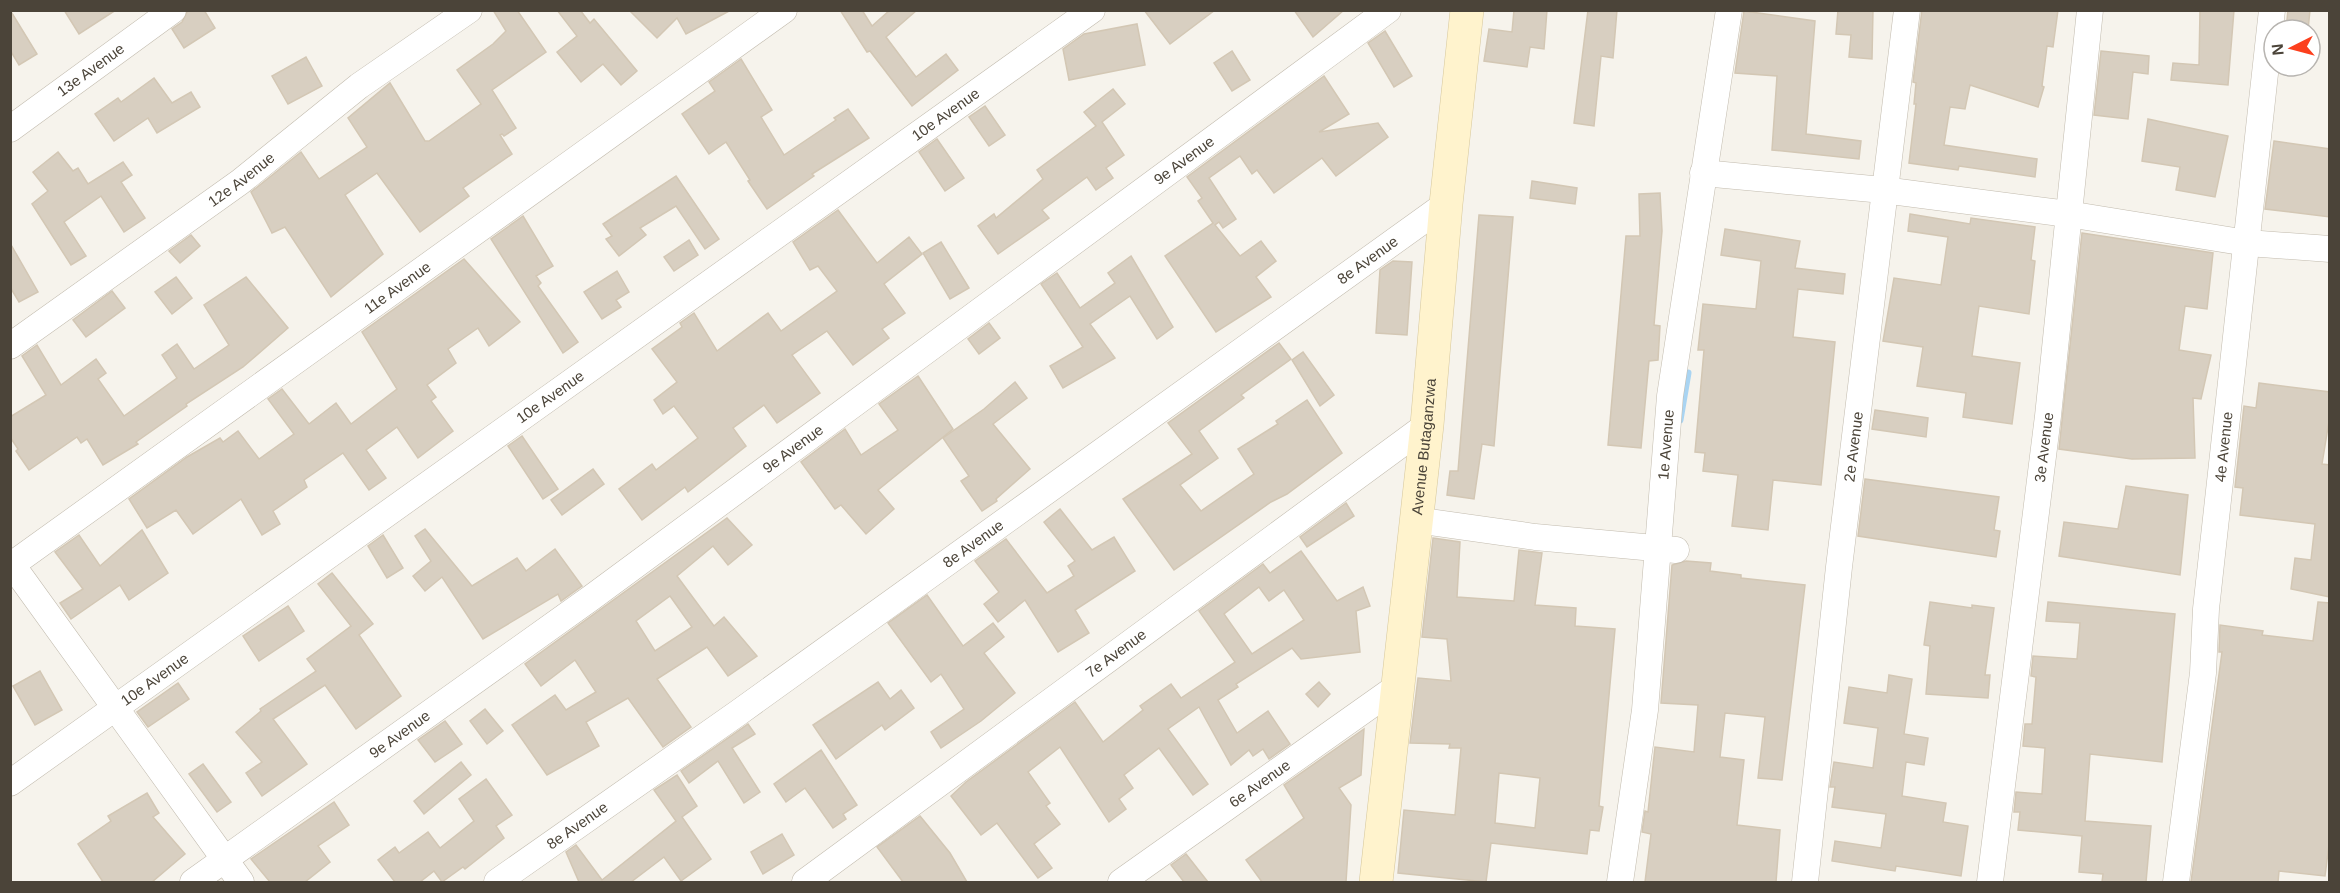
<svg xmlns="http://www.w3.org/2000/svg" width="2340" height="893" font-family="Helvetica,sans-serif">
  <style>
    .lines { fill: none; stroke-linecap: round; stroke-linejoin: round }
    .stream { stroke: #a9d4f2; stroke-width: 7 }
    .building { fill: #d8cfc1; stroke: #d3c7b4; stroke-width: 1.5; fill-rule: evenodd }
    .street-casing { stroke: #c2bbae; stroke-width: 27 }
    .secondary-casing { stroke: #d6c79b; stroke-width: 34 }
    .street { stroke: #fff; stroke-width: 26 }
    .secondary { stroke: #fff3cd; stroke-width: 33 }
    .labels { text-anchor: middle; stroke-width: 4.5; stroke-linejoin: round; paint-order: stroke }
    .street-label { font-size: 15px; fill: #4b4439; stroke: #fff }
  </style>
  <rect width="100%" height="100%" fill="#f6f3ec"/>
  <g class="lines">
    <path class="stream" d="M1680,420L1688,373"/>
  </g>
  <g class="building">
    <path d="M10,10L37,54L19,65L10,50Z"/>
    <path d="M64,10H116L79,34Z"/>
    <path d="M188,10H204L215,28L184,48L172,29L182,22Z"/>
    <path d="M493,10H517L546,52L492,90L516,128L504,136L502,134L500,135L512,154L463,188L469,196L420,232L377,173L345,195L383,254L331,297L285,227L272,233L251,192L301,152L319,179L367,147L348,118L390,83L425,141H429L481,104L457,70L493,44L506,31Z"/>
    <path d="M557,10H580L590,23L594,19L637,71L621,85L603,64L581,82L557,52L577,36Z"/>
    <path d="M629,10H731L686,34L677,18L657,38Z"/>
    <path d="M840,10H862L872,26L890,10H917L886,37L916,77L946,54L958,70L912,106L870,51L867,52Z"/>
    <path d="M1144,10H1215L1170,44Z"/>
    <path d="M1294,10H1344L1313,37Z"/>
    <path d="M1514,10H1547L1544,49L1530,47L1527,67L1484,61L1489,29L1512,32Z"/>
    <path d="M1588,10H1617L1613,58L1601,56L1594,126L1574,123Z"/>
    <path d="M1838,10H1873L1872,59L1849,57L1851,35L1836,34Z"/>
    <path d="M1922,10H2058L2053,47L2047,46L2042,86L2044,87L2038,107L1970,85L1965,109L1950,107L1944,145L2037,159L2035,177L1959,166L1958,170L1909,163L1916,104H1914L1916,83L1913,82Z"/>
    <path d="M2200,10H2234L2228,85L2171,80L2173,63L2199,65Z"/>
    <path d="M2288,10H2310L2308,30H2286Z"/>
    <path d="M1744,11L1815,21L1806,134L1861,141L1859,159L1772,150L1777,76L1735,73Z"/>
    <path d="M1137,24L1145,65L1069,80L1063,49L1084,34Z"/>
    <path d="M1385,31L1412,76L1394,87L1368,43Z"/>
    <path d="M1232,51L1250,80L1232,91L1214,63Z"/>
    <path d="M2101,51L2149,56L2148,74L2133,72L2128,119L2094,115Z"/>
    <path d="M306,57L322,86L288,104L272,76Z"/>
    <path d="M741,59L772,110L761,117L784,155L836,120L834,118L848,109L869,138L812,174L814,176L767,209L748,181L750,180L726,142L709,154L682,114L715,91L709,82Z"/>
    <path d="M1324,76L1349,114L1319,132L1378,123L1388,137L1336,176L1322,158L1274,193L1257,170L1252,174L1240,156L1209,178L1236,219L1223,228L1219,222L1215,225L1240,256L1261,241L1276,261L1256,277L1271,297L1216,332L1165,256L1213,223L1198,201L1202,198L1187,177Z"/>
    <path d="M154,78L172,103L191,92L200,107L157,133L148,118L114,141L95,114L118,98L121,102Z"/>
    <path d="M1113,89L1125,104L1102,122L1124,155L1106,168L1113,178L1096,190L1087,177L1042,210L1049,218L998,254L978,226L994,214L996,218L1043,179L1037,170L1096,126L1084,112Z"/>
    <path d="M985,106L1005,135L989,146L969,117Z"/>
    <path d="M2148,119L2228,136L2215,197L2176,190L2180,167L2142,161Z"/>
    <path d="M937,139L964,178L945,191L919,152Z"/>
    <path d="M2274,141L2330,149V217L2265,209Z"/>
    <path d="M58,152L73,171L78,168L88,184L123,162L132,175L121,182L145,218L124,232L101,196L64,222L86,256L71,265L32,204L48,191L33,172Z"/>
    <path d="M676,176L719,239L705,249L676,206L640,228L646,235L619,256L606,239L612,236L603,224Z"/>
    <path d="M1532,181L1577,188L1575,204L1530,198Z"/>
    <path d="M1660,193L1662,231L1654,325L1660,326L1658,360L1649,361L1641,448L1608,445L1626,236H1640L1639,194Z"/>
    <path d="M838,210L877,263L909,237L922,254L884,284L905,313L882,329L889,338L853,365L827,331L792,355L820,393L777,423L764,405L733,428L746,446L688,492L685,487L642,520L619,489L652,464L656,470L698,438L674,406L663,414L654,400L677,382L652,349L682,327L680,323L694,313L717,351L768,313L781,331L837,291L818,266L810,270L793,242Z"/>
    <path d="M1910,214L1970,224L1971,218L2035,227L2031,260L2035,261L2029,314L1979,306L1972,356L2020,363L2012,424L1963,417L1966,393L1917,386L1923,347L1883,341L1894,278L1941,285L1948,237L1908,231Z"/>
    <path d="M1479,215L1513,217L1494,446L1482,444L1474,499L1447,495L1450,471H1458Z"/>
    <path d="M523,216L553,266L536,276L541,283L538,286L578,342L563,353L491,239Z"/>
    <path d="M1725,229L1800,241L1795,268L1845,274L1843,294L1798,289L1793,337L1835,342L1821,485L1773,480L1768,530L1732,526L1738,475L1703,471L1705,453L1695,452L1704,350H1698L1703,304L1756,309L1761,261L1721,255Z"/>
    <path d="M2082,233L2213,253L2207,309L2185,306L2179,350L2211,355L2201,399L2193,398L2195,458L2132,459L2059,449Z"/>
    <path d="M191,235L200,246L180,263L169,251Z"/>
    <path d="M689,240L698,255L674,271L664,257Z"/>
    <path d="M941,242L969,288L950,299L923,253Z"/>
    <path d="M10,243L38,292L19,302L10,287Z"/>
    <path d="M1131,256L1173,327L1157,339L1130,296L1090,324L1115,358L1063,388L1050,366L1083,347L1041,284L1057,273L1080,308L1115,283L1108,273Z"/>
    <path d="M464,259L520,322L489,346L478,328L448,349L456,363L427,385L436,397L431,401L453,431L418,458L397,427L366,450L386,478L369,490L343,453L304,480L307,487L273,511L280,524L262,535L241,499L193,534L176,510L147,528L129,499L187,457L220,438L223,442L238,431L259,459L294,434L268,399L282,389L309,424L336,403L351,424L397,389L362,332Z"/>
    <path d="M1393,261L1412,262L1407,335L1376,333L1380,270Z"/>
    <path d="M617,271L629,292L616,300L621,307L602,319L584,292Z"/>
    <path d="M176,277L192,298L172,314L155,292Z"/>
    <path d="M246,277L288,328L243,367L186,404L187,406L136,442L138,444L103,465L87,439L81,443L77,437L29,470L16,451L18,449L10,437V417L46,395L22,356L37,345L61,385L96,359L106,373L98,379L124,416L177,378L162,355L177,344L194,369L229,345L204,305Z"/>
    <path d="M112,291L125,308L86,337L73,320Z"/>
    <path d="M989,323L1000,338L979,354L968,339Z"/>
    <path d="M1279,343L1291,359L1241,395L1244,398L1199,431L1218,458L1180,485L1201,511L1254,474L1238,449L1278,424L1276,421L1307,400L1342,453L1287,494L1271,502L1174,570L1123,499L1192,454L1168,423Z"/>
    <path d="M1303,352L1334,395L1320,406L1292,360Z"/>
    <path d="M918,376L953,429L878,490L894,509L866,534L841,505L835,509L801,462L845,429L861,455L898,430L879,404Z"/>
    <path d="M1015,382L1027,398L993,424L1030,469L996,499L997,501L982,511L961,481L969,476L943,438L984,409Z"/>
    <path d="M2259,383L2330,392V415L2322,464L2330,465V597L2291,589L2295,558L2311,560L2315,524L2240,515L2243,488L2235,487L2244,406L2256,408Z"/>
    <path d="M1875,410L1928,418L1926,437L1872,429Z"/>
    <path d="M522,436L558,489L543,499L508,446Z"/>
    <path d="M593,469L604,484L562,515L551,500Z"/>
    <path d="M1865,479L1999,497L1994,530L2000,531L1996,557L1858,536Z"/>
    <path d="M2126,486L2188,495L2180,575L2059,556L2064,522L2118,529Z"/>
    <path d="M1346,503L1354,516L1307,547L1300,537Z"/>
    <path d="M1060,509L1092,550L1114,537L1135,571L1075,610L1089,633L1058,652L1025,600L998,622L984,604L999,592L975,561L1006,539L1047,593L1074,576L1068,566L1075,561L1044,522Z"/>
    <path d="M727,518L752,545L728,565L713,546L677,576L714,626L724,617L757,656L728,676L707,647L657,679L691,727L663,747L628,698L586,722L599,746L547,775L512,725L555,695L566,710L596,692L575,660L541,686L525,664ZM670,596L692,627L655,651L636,621Z"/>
    <path d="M425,529L472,586L517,558L526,571L555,549L582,586L561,601L558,594L483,639L442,577L425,591L413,576L431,561L415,536Z"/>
    <path d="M142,530L168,573L129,600L120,585L71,619L60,603L83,589L55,552L79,535L100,566Z"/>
    <path d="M383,535L403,568L387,578L368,546Z"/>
    <path d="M1433,538L1460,542L1457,597L1514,601L1519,550L1542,553L1535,605L1576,608L1575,626L1615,629L1599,806L1603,807L1599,831L1590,830L1587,854L1491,843L1486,882L1398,873L1404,810L1455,815L1461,748H1449L1450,744L1410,743L1418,678L1451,681L1447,639L1422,637ZM1499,773L1540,778L1535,828L1495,823Z"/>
    <path d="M1301,551L1337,601L1363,587L1370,606L1356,611L1360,652L1301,659L1292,648L1236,684L1238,687L1218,700L1237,733L1268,711L1290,744L1269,759L1263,749L1253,756L1249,750L1231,765L1199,707L1168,729L1208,784L1193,795L1159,748L1124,775L1133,788L1119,799L1126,809L1109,822L1060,747L1028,772L1050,803L1046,806L1060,824L1034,844L1052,868L1038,878L997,823L981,835L951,796L966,782L1075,702L1103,742L1143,710L1140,706L1171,684L1181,698L1235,662L1199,611L1263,564L1270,573ZM1259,587L1269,601L1284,590L1304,620L1252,654L1224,614Z"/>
    <path d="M1686,561L1711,563L1710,571L1741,575V578L1805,585L1782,780L1758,778L1765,717L1725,713L1720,757L1744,760L1737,825L1780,830L1776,882H1645L1651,834L1642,832L1645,811L1648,812L1655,747L1694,752L1698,705L1661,703L1672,565Z"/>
    <path d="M332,573L373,624L359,635L401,696L356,729L325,685L273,719L307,764L262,796L246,773L262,762L236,732L261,711L260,709L316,671L307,659L351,626L318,584Z"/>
    <path d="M927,595L963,646L993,623L1004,637L984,653L1015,693L981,721L941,748L931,732L964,709L941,674L931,682L888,623Z"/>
    <path d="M1930,602L1972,608V605L1994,608L1985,675H1990L1988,698L1926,694L1930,646L1924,645Z"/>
    <path d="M2048,602L2175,614L2162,762L2090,754L2085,821L2151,826L2146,882H2102L2103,874L2079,872L2082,836L2018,830L2020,812H2014L2016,792L2042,794L2045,748L2023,746L2025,724H2032L2036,677L2031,676L2033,656L2077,659L2080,623L2046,621Z"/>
    <path d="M2318,602L2330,603V837L2325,876L2279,871L2278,882H2191L2222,652H2219L2220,625L2263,631L2262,635L2313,641Z"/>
    <path d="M288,606L304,631L259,661L243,636Z"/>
    <path d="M40,671L62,710L35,725L13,686Z"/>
    <path d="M1889,675L1912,679L1904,734L1928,738L1924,765L1906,762L1902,796L1946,803L1943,822L1968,826L1961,876L1896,866L1895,871L1832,861L1835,841L1881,848L1886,814L1832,807L1835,787H1830L1834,762L1873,768L1878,728L1844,723L1849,687L1887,693Z"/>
    <path d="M878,682L890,699L901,690L914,708L885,730L882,725L836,759L813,725Z"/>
    <path d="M1319,682L1330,694L1318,707L1306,694Z"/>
    <path d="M178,683L189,699L148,727L137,712Z"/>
    <path d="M485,709L503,731L487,744L470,721Z"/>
    <path d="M445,721L462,744L435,762L418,740Z"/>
    <path d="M748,724L755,734L732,748L760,792L744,803L718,761L689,783L681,771Z"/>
    <path d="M1364,729L1361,775L1339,788L1351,805L1346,882H1262L1246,860L1304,818L1284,785Z"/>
    <path d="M821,750L857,805L843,814L846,819L833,828L805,788L786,802L774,784Z"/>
    <path d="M461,762L471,775L424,814L414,801Z"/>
    <path d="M203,764L231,802L217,812L189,774Z"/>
    <path d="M677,775L697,806L682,817L711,859L681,881L664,857L631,882H579L566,852L576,845L602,880L676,821L654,790Z"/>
    <path d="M486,779L512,815L496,826L504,838L465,869L463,867L442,882L434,871L420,882H395L378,860L395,847L399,853L428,832L440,848L474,821L459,799Z"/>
    <path d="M147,793L159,813L153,817L185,854L152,882H103L78,844L111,821L108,816Z"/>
    <path d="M334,802L349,825L318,846L330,862L305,882H270L251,859Z"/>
    <path d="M920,816L950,853L967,882H903L877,847Z"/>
    <path d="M782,834L794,855L763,874L751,852Z"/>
    <path d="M1186,854L1208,882H1184L1171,865Z"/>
  </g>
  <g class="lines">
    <g class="street-casing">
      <g id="street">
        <path id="s1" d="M10,129L173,10"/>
        <path d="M1703,173L1883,190L2068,214L2247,243L2330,249"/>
        <path id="s2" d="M10,346L240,182L359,86L469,10"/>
        <path d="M1415,520L1535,537L1676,550"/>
        <path d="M10,562L241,882"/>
        <path id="s3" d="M10,566L784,10"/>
        <path id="s4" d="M10,783L1092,10"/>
        <path id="s5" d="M193,882L591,598L1388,10"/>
        <path id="s6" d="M497,882L738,713L1446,204"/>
        <path id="s7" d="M805,882L1427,425"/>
        <path id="s8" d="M1121,882L1398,686"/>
        <path id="s9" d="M1620,882L1645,710L1670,396L1729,10"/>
        <path id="s10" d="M1805,882L1839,567L1907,10"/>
        <path id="s11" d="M1990,882L2048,416L2090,10"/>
        <path id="s12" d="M2176,882L2203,673L2206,609L2272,10"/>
      </g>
    </g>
    <g class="secondary-casing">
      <g id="secondary">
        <path id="s13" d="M1376,882L1427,425L1446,204L1467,10"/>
      </g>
    </g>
    <use href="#street" class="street"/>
    <use href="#secondary" class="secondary"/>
  </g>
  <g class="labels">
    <g class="street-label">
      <text dy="5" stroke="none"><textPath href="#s1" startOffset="100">13e Avenue</textPath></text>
      <text dy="5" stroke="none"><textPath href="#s4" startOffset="1150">10e Avenue</textPath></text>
      <text dy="5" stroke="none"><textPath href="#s5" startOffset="1226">9e Avenue</textPath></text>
      <text dy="5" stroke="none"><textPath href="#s2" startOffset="285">12e Avenue</textPath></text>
      <text dy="5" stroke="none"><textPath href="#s6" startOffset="1070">8e Avenue</textPath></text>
      <text dy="5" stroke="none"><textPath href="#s3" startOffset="477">11e Avenue</textPath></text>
      <text dy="5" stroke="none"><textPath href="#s4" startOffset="664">10e Avenue</textPath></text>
      <text dy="5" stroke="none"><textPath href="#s9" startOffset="440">1e Avenue</textPath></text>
      <text dy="5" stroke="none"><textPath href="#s10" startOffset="438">2e Avenue</textPath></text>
      <text dy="5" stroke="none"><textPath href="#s13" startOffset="438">Avenue Butaganzwa</textPath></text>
      <text dy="5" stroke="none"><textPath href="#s11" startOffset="438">3e Avenue</textPath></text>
      <text dy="5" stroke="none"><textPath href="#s12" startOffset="438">4e Avenue</textPath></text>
      <text dy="5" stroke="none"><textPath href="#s5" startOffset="740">9e Avenue</textPath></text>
      <text dy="5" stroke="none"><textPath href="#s6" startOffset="584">8e Avenue</textPath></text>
      <text dy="5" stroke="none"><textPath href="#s7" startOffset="386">7e Avenue</textPath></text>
      <text dy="5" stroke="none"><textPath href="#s4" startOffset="178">10e Avenue</textPath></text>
      <text dy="5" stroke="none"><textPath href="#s5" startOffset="254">9e Avenue</textPath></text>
      <text dy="5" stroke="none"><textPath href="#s8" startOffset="170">6e Avenue</textPath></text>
      <text dy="5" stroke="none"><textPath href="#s6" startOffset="98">8e Avenue</textPath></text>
    </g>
  </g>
  <rect width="2340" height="893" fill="none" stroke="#4b4439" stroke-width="24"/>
  <g transform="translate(2292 48) rotate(264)"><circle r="28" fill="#ffffff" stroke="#b7b4b0" stroke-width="1.5"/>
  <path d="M0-4.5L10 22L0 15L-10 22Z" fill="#fc3f1d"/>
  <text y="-9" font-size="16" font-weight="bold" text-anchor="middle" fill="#4b4439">N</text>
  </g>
</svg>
